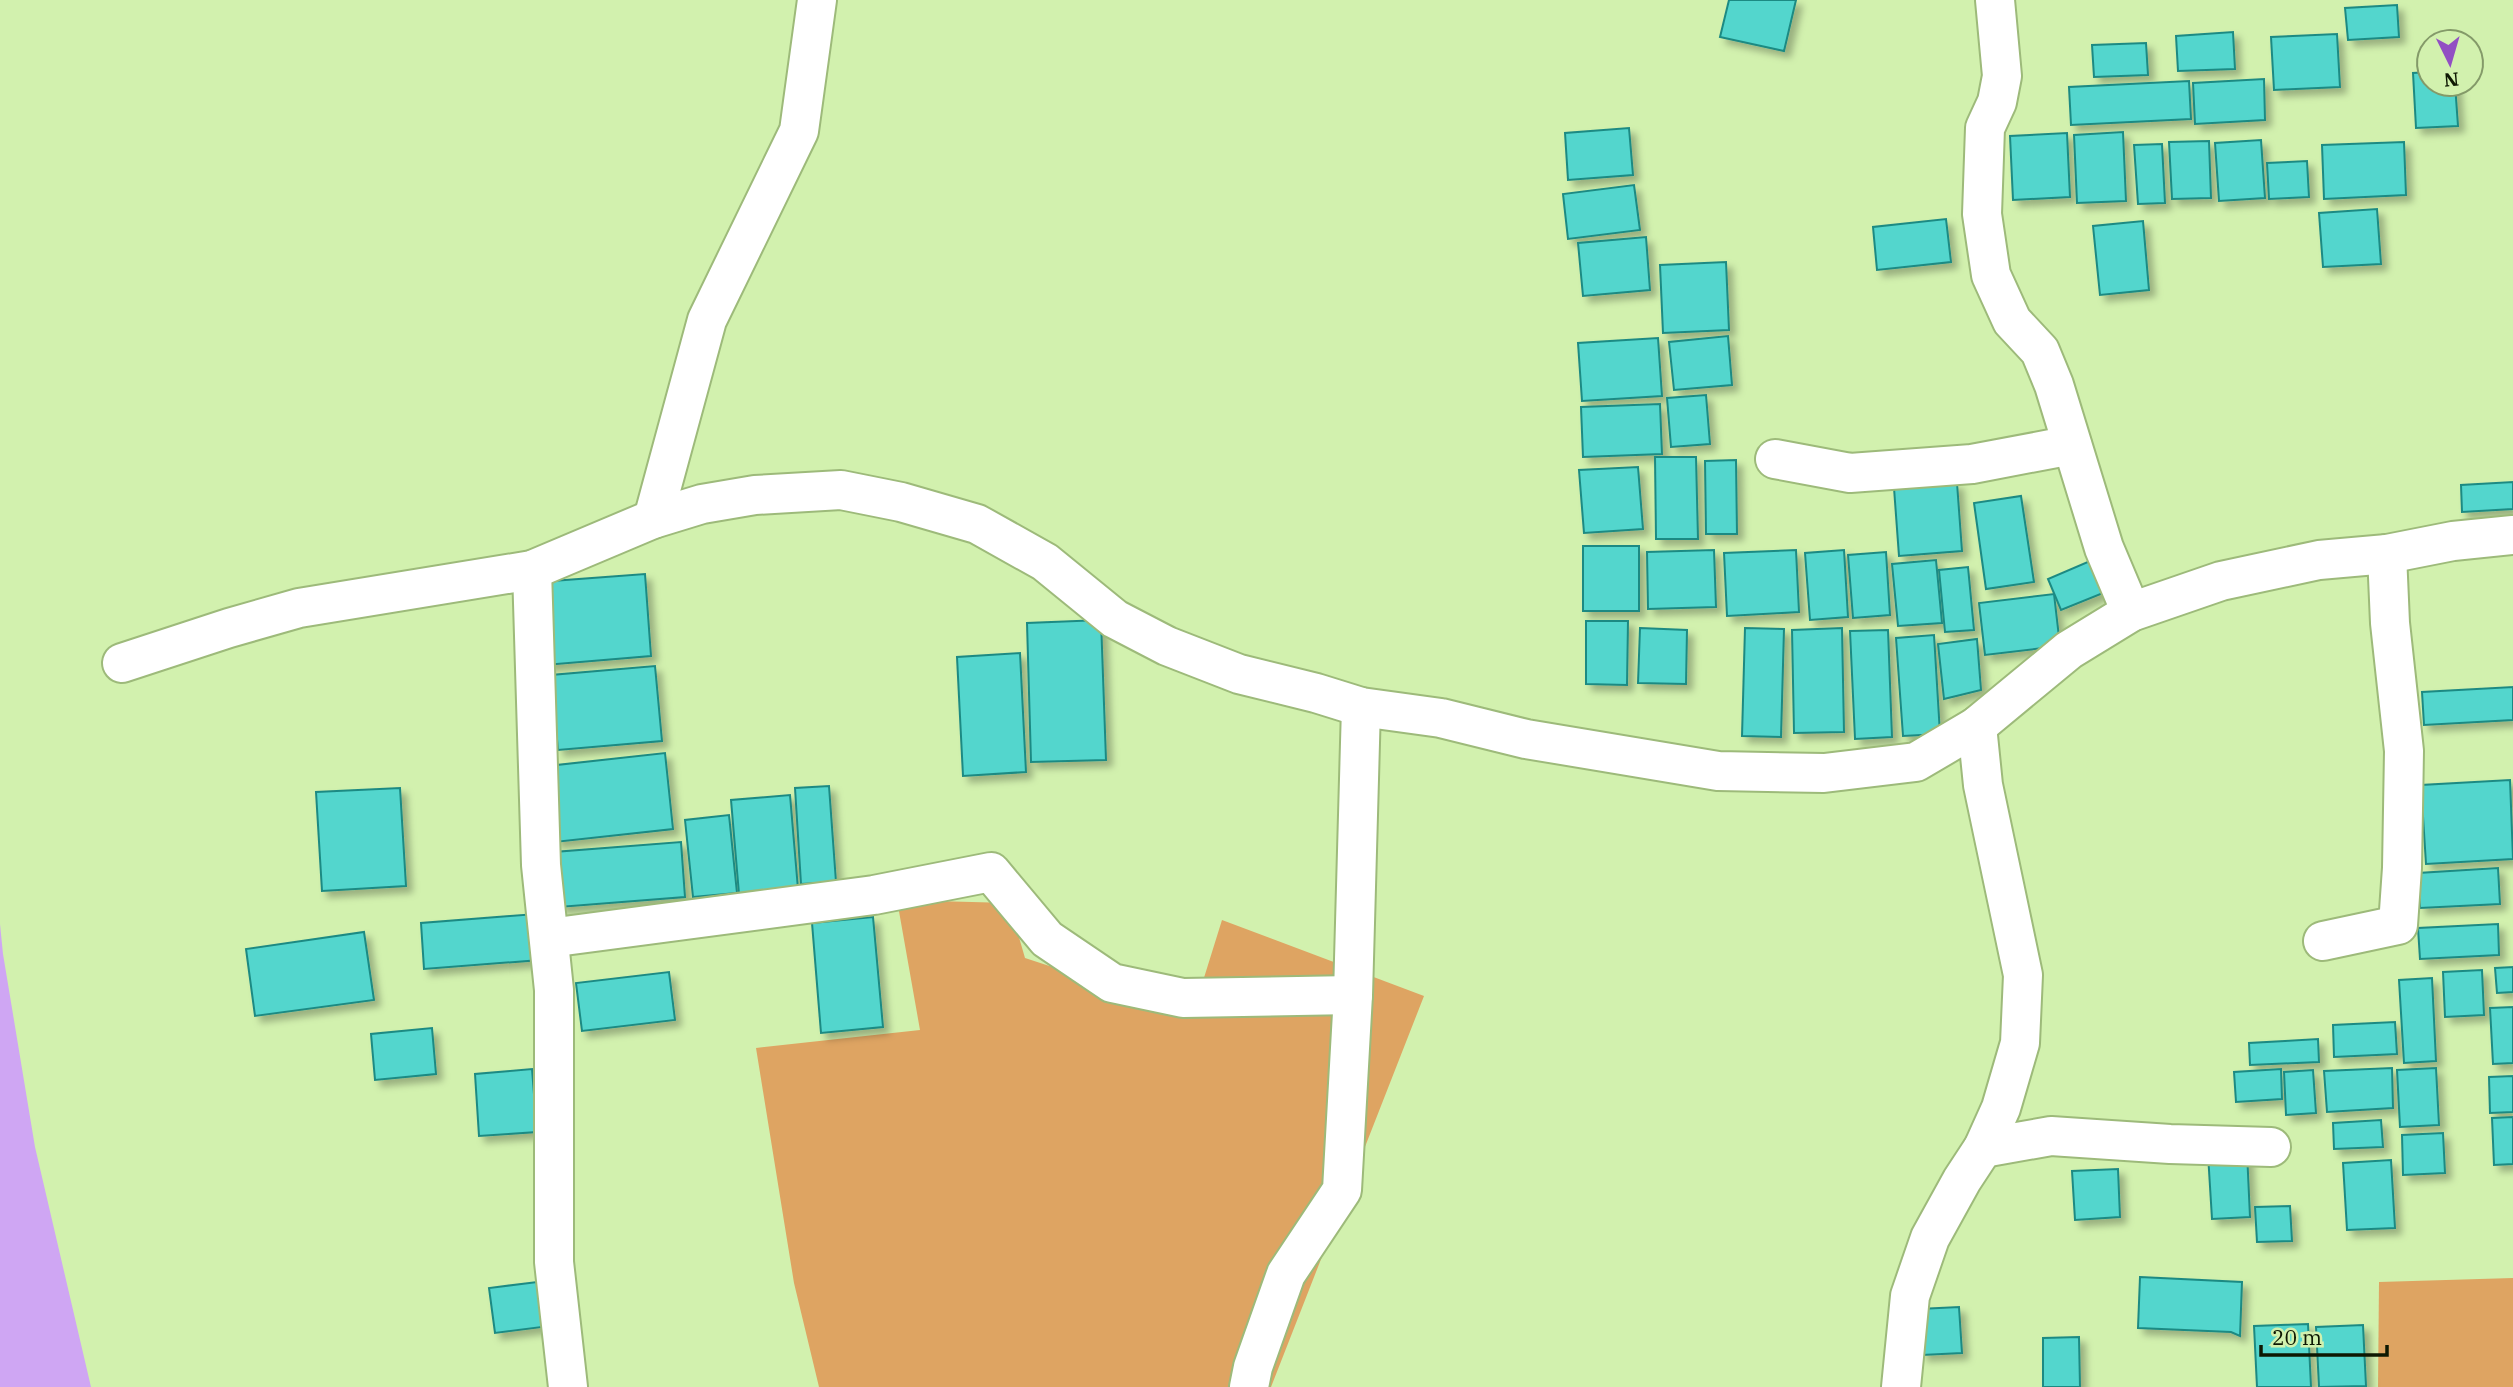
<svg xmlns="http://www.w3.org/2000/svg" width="2513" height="1387" font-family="'IBM Plex Serif',serif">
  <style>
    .green { fill: #dea462 }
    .water { fill: #cfa6f3 }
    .building { fill: #52d6cd; stroke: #1d8a83; stroke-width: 2; filter: url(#shadow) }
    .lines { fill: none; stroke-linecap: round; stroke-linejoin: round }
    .street-casing { stroke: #9dba7a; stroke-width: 42 }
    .street { stroke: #fff; stroke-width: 38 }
  </style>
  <defs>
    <filter id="shadow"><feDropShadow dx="6" dy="6" stdDeviation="3.5" flood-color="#0004"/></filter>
  </defs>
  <rect width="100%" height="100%" fill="#d2f1ae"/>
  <g class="green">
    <path d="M897,900L1009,903L1025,958L1193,1013L1222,920L1424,996L1271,1387H819L794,1283L756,1048L920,1030Z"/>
    <path d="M2513,1278V1387H2378L2379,1282Z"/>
  </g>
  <path class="water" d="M0,924L3,954L35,1147L91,1387H0Z"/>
  <g class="building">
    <path d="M1729,0H1796L1784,51L1720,37Z"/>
    <path d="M2397,5L2399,37L2348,40L2345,8Z"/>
    <path d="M2233,32L2235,69L2178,71L2176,36Z"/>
    <path d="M2337,34L2340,87L2274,90L2271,37Z"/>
    <path d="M2146,43L2148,75L2094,77L2092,45Z"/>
    <path d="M2429,72V84H2455L2458,126L2416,128L2413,73Z"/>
    <path d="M2264,79L2265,120L2195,124L2193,83Z"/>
    <path d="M2189,81L2191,119L2071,125L2069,87Z"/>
    <path d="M1629,128L1633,175L1568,180L1565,133Z"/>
    <path d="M2123,132L2126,201L2077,203L2074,135Z"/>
    <path d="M2067,133L2070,197L2013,200L2010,136Z"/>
    <path d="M2261,140L2265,198L2219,201L2215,143Z"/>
    <path d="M2209,141L2211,198L2172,199L2169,142Z"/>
    <path d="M2404,142L2406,195L2324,199L2322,145Z"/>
    <path d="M2162,144L2165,203L2138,204L2134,145Z"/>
    <path d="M2307,161L2309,197L2269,199L2267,163Z"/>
    <path d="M1634,185L1640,230L1568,239L1563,194Z"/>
    <path d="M2377,209L2381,264L2323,267L2319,213Z"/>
    <path d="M1946,219L1951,262L1877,270L1873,227Z"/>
    <path d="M2143,221L2149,290L2100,295L2093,226Z"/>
    <path d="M1646,237L1650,290L1583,296L1578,243Z"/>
    <path d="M1726,262L1729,330L1663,333L1660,265Z"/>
    <path d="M1728,336L1732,385L1674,390L1669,342Z"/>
    <path d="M1658,338L1662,396L1582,401L1578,343Z"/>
    <path d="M1706,395L1710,444L1671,447L1667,398Z"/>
    <path d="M1660,404L1662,454L1583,457L1581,407Z"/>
    <path d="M1655,457H1696L1698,539H1656Z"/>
    <path d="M1736,460L1737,534H1706L1705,461Z"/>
    <path d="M1638,467L1643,529L1584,533L1579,470Z"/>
    <path d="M2513,482V509L2462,512L2461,485Z"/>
    <path d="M1957,483L1962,551L1899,556L1894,488Z"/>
    <path d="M2021,496L2034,582L1986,589L1974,503Z"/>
    <rect x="1583" y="546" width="56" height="65"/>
    <path d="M1714,550L1716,607L1648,609L1647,552Z"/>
    <path d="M1796,550L1799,612L1727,616L1724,553Z"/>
    <path d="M1844,550L1848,617L1810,620L1805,553Z"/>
    <path d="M1886,552L1890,615L1853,618L1848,555Z"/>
    <path d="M2104,555L2118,587L2061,610L2048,579Z"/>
    <path d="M1936,560L1942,623L1898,626L1892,564Z"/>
    <path d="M1968,567L1974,630L1945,632L1939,570Z"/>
    <path d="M645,574L651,656L545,665L539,582Z"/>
    <path d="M2054,594L2060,646L1985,655L1979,603Z"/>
    <path d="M1101,620L1106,760L1031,762L1027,623Z"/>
    <path d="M1586,621H1628L1627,685L1586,684Z"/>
    <path d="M1640,628L1687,630L1686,684L1638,683Z"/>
    <path d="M1745,628L1784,629L1781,737L1742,736Z"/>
    <path d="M1842,628L1844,732L1794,733L1792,630Z"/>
    <path d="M1888,630L1892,737L1855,739L1850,631Z"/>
    <path d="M1934,635L1940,734L1903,736L1896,638Z"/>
    <path d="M1977,639L1981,690L1944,699L1938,644Z"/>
    <path d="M1020,653L1026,772L963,776L957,657Z"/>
    <path d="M655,666L662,741L558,750L551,675Z"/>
    <path d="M2513,687V720L2424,725L2422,692Z"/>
    <path d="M665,753L673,829L555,842L548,766Z"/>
    <path d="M2510,780L2513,859L2426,864L2421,785Z"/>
    <path d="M829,786L836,882L801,884L795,788Z"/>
    <path d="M400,788L406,886L322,891L316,792Z"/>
    <path d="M790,795L798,889L739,894L731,800Z"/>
    <path d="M729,815L737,893L693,897L685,820Z"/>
    <path d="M681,842L685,897L559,907L554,852Z"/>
    <path d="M2498,868L2500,904L2420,908L2418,873Z"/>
    <path d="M536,914L540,960L424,969L421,923Z"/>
    <path d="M873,917L883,1027L821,1033L812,923Z"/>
    <path d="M2498,924L2499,955L2420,959L2418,928Z"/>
    <path d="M364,932L374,1000L255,1016L246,949Z"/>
    <path d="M2513,967V992L2497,993L2495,968Z"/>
    <path d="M2482,970L2484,1015L2445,1017L2443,972Z"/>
    <path d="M669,972L675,1020L582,1031L576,983Z"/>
    <path d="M2432,978L2436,1061L2404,1063L2399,980Z"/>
    <path d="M2513,1007V1063L2493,1064L2490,1008Z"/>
    <path d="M2395,1022L2397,1054L2334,1057L2333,1025Z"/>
    <path d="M432,1028L436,1074L375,1080L371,1034Z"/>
    <path d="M2318,1039L2319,1062L2250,1065L2249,1043Z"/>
    <path d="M2392,1068L2393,1108L2327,1112L2324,1071Z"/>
    <path d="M2436,1068L2439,1125L2400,1127L2397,1070Z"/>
    <path d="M532,1069L537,1132L479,1136L475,1074Z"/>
    <path d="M2281,1069L2282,1099L2236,1102L2234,1072Z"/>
    <path d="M2313,1070L2316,1113L2286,1115L2284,1072Z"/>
    <path d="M2513,1076V1112L2490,1113L2489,1077Z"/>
    <path d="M2513,1117V1164L2494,1165L2492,1118Z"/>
    <path d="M2381,1120L2383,1147L2334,1149L2333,1123Z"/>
    <path d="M2443,1133L2445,1173L2403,1175L2402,1135Z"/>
    <path d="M2247,1152L2250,1217L2212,1219L2208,1154Z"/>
    <path d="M2391,1160L2395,1228L2347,1230L2343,1163Z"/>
    <path d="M2118,1169L2120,1217L2075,1220L2072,1171Z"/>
    <path d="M2290,1206L2292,1241L2257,1242L2255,1207Z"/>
    <path d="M2140,1277L2242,1282L2240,1336L2231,1332L2138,1328Z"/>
    <path d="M545,1281L550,1326L495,1333L489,1288Z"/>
    <path d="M1959,1307L1962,1353L1922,1355L1919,1309Z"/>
    <path d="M2308,1324L2311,1387H2257L2254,1326Z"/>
    <path d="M2363,1325L2366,1386L2319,1387L2316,1327Z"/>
    <path d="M2079,1337L2080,1387H2043V1338Z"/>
  </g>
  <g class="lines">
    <g class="street-casing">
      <g id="street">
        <path d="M1995,0L2002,76L1997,102L1985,128L1982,214L1991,275L2012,321L2040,351L2054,385L2104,548L2131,612"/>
        <path d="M1775,459L1850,473L1972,464L2072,445"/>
        <path d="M653,519L707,320L799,131L817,0"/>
        <path d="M532,570L541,865L554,990V1262L568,1387"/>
        <path d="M122,663L229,628L299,608L532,570L653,519L702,504L755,495L841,490L901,502L977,524L1045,562L1115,619L1167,646L1239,674L1316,693L1361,707L1441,718L1526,739L1718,771L1824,773L1916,762L1977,726L2069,650L2131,612L2221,581L2319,560L2387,554L2453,541L2513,535"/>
        <path d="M549,938L874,895L991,872L1047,939L1112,983L1183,998L1353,995"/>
        <path d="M2323,941L2398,925L2402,868L2404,751L2390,623L2387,554"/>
        <path d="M1983,1148L2051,1136L2170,1144L2271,1147"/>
        <path d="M1249,1387L1253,1367L1286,1274L1342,1190L1353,995L1361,707"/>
        <path d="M1901,1387L1910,1296L1930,1238L1962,1180L1983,1148L2001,1108L2020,1043L2023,975L1983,785L1977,726"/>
      </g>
    </g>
    <use href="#street" class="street"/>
  </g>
  <g transform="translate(2450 63) rotate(175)"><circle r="33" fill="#d2f1ae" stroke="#849a69" stroke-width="2"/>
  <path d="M0-5L12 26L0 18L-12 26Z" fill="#924fc3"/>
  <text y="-10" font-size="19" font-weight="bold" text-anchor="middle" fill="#0e1802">N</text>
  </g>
  <path d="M2261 1345v10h126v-10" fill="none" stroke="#0e1802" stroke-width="3.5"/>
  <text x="2272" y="1345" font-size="21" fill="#0e1802" stroke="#d2f1ae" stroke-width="5" paint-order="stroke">20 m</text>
</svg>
